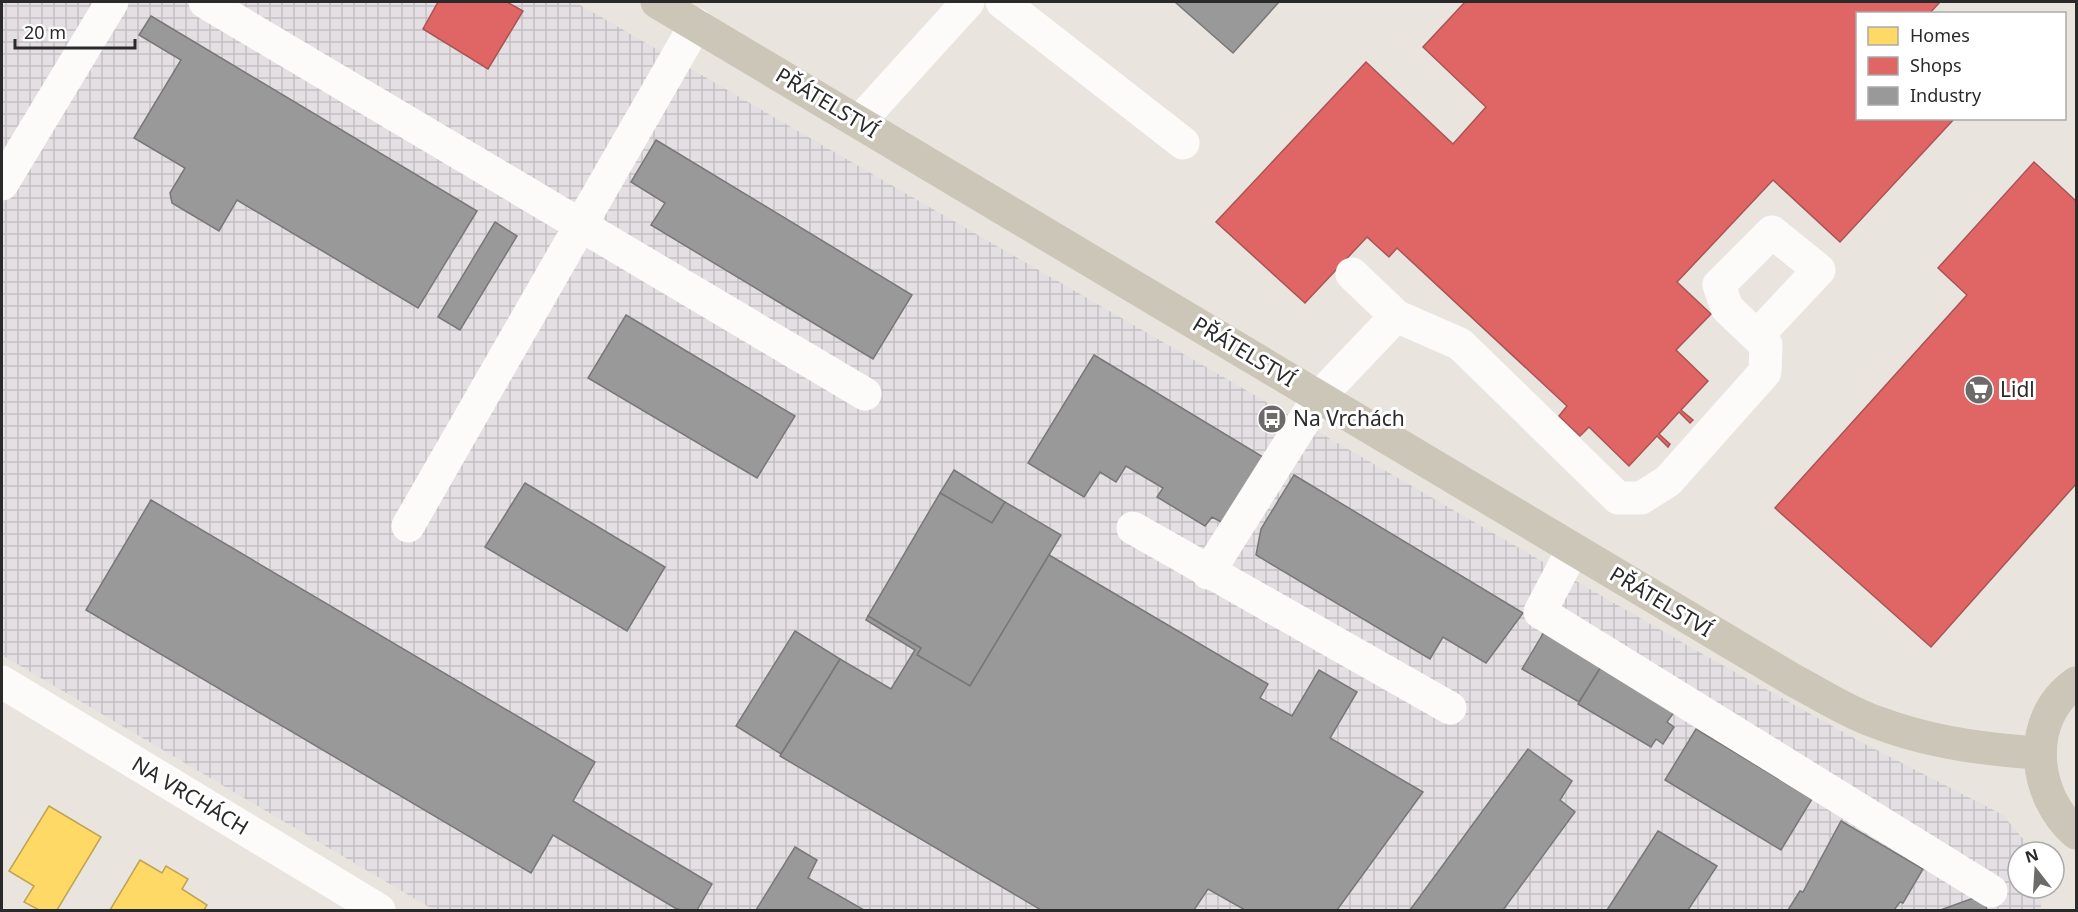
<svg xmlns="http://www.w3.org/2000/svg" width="2078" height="912" font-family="'Noto Sans',sans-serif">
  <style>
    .industrial { fill: url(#industrial-grid) }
    .homes { fill: #ffd966; stroke: #bfa454; stroke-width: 1.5 }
    .shops { fill: #e06666; stroke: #a95454; stroke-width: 1.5 }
    .industry { fill: #999; stroke: #787878; stroke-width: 1.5 }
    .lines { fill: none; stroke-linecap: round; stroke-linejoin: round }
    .minor { stroke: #fcfbfa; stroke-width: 33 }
    .major { stroke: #cbc6b7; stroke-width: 33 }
    .labels { text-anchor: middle; stroke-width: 6; stroke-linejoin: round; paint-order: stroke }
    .street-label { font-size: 21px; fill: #2a2a2a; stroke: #fff }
    .poi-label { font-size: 21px; fill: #2a2a2a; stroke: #fff; text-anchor: start }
  </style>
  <defs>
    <pattern id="industrial-grid" width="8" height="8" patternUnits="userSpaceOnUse" patternTransform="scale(1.5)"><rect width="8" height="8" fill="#e3dfe2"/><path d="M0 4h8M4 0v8" fill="none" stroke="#c3c0c2"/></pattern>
  </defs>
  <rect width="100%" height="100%" fill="#eae4de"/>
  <path class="industrial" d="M2,2H575L1697,651L1861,742L2003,815L2034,852H2018V888H2040L2041,910H434L2,655Z"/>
  <g class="homes">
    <path d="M49,806L101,837L57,910H39L24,902L34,886L9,871Z"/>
    <path d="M140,860L162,873L166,866L188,879L182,889L207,905L204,910H110Z"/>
  </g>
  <g class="shops">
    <path d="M438,2H507L523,11L488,69L423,29Z"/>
    <path d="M1465,2H1940L1929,14H1858V118H1955L1840,242L1773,180L1677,282L1711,314L1676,350L1708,381L1681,410L1693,420L1690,423L1679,412L1659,434L1670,444L1668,447L1657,436L1629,466L1589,427L1580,436L1559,416L1567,406L1397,248L1389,257L1367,237L1305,303L1216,222L1366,62L1453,144L1486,107L1423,47Z"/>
    <path d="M2034,162L2076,201V484L1931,647L1775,508L1967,295L1938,268Z"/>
  </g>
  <g class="industry">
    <path d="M1175,2H1279L1233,53Z"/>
    <path d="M151,16L477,211L418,308L237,200L219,231L172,203L170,193L185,168L134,138L181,60L139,35Z"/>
    <path d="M656,140L912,295L873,359L651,225L665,203L631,182Z"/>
    <path d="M495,222L517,236L460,330L438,317Z"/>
    <path d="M626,315L795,416L757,478L588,378Z"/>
    <path d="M1094,355L1263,457L1223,523L1212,517L1205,526L1157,497L1163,488L1126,466L1116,482L1100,472L1084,497L1028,463Z"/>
    <path d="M954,470L1005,502L992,523L940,493Z"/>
    <path d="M1294,475L1523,613L1486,663L1443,637L1430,659L1256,555L1261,529Z"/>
    <path d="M525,483L665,567L627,631L485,547Z"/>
    <path d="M940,493L992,523L1005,502L1061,535L970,686L917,655L921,648L868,616Z"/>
    <path d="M151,500L595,762L573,801L712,884L697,910H681L675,908L553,835L531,873L86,610Z"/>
    <path d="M1049,555L1268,684L1260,698L1292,716L1319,670L1357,692L1330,738L1423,792L1337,910H1245L1208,889L1194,910H1041L780,756L840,659L891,689L915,650L866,620L868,616L921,648L917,655L970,686Z"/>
    <path d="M1547,627L1604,662L1579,702L1522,669Z"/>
    <path d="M795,631L840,659L781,754L736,726Z"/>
    <path d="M1604,662L1677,708L1667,722L1674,727L1663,744L1656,739L1651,747L1578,704Z"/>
    <path d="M1696,729L1812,799L1781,850L1665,780Z"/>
    <path d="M1528,749L1572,781L1560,800L1575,812L1503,910H1410Z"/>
    <path d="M1841,821L1923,869L1903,903L1900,902L1894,910H1788L1800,891L1803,892Z"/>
    <path d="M1658,831L1717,866L1688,910H1607Z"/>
    <path d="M795,847L817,860L808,878L864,910H756Z"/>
    <path d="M1982,895L1987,910H1944L1943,909Z"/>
  </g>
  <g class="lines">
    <g class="minor">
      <path d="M205,2L865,394"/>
      <path d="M1002,2L1183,143"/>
      <path d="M859,122L968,2"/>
      <path d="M2,184L112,2"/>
      <path d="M1352,274L1396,316L1460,344L1618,498H1641L1668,481L1765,372L1766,345L1727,308L1719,285L1772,232L1819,270L1757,336"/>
      <path d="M408,526L696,24"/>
      <path d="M1133,528L1450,708"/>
      <path d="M1573,549L1540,612L1991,891"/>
      <path d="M1208,573L1319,397L1396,316"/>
      <path d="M2,682L379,910"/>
    </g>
    <g class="major">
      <path d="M657,2L1793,680C1820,694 1847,712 1876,722C1928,742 1984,750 2040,753"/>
      <path d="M2076,683C2024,719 2033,796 2076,833"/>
    </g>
  </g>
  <defs>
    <g id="supermarket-disc" transform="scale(1.5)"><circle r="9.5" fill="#6d6b69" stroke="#fff"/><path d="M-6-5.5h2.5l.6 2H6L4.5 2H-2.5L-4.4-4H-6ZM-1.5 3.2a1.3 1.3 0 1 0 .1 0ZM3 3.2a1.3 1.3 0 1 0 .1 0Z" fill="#fff"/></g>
    <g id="bus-disc" transform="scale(1.5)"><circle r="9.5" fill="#6d6b69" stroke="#fff"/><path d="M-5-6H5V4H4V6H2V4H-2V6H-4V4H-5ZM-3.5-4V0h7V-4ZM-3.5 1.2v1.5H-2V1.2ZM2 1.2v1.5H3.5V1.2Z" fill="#fff"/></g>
  </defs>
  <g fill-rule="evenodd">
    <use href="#supermarket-disc" x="1979" y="390"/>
    <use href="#bus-disc" x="1272" y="419"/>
  </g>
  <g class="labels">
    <g class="street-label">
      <text transform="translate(827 103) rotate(31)" y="7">PŘÁTELSTVÍ</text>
      <text transform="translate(1244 352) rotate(31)" y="7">PŘÁTELSTVÍ</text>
      <text transform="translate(1661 602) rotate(31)" y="7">PŘÁTELSTVÍ</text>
      <text transform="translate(190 796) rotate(31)" y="7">NA VRCHÁCH</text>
    </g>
    <g class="poi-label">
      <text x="2000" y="397">Lidl</text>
      <text x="1293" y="426">Na Vrchách</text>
    </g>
  </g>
  <rect width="2078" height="912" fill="none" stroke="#2a2a2a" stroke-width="6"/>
  <rect x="1856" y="12" width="210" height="108" fill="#ffffff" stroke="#aaaaaa" stroke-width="1.5"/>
  <rect x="1868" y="27" width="30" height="18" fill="#ffd966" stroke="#aaaaaa" stroke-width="1.5"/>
  <text x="1910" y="42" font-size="18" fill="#2a2a2a">Homes</text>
  <rect x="1868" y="57" width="30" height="18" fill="#e06666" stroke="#aaaaaa" stroke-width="1.5"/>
  <text x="1910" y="72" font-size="18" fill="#2a2a2a">Shops</text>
  <rect x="1868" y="87" width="30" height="18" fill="#999999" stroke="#aaaaaa" stroke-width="1.5"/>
  <text x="1910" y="102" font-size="18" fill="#2a2a2a">Industry</text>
  <g transform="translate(2036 870) rotate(343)"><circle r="28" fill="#ffffff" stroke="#aaaaaa" stroke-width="1.5"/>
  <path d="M0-4.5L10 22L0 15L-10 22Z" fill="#6d6b69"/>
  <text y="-9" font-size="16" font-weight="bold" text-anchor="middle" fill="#2a2a2a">N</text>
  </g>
  <path d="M15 39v9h120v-9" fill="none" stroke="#2a2a2a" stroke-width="3"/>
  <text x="24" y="39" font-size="18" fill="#2a2a2a" stroke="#ffffff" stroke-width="4.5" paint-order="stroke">20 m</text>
</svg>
